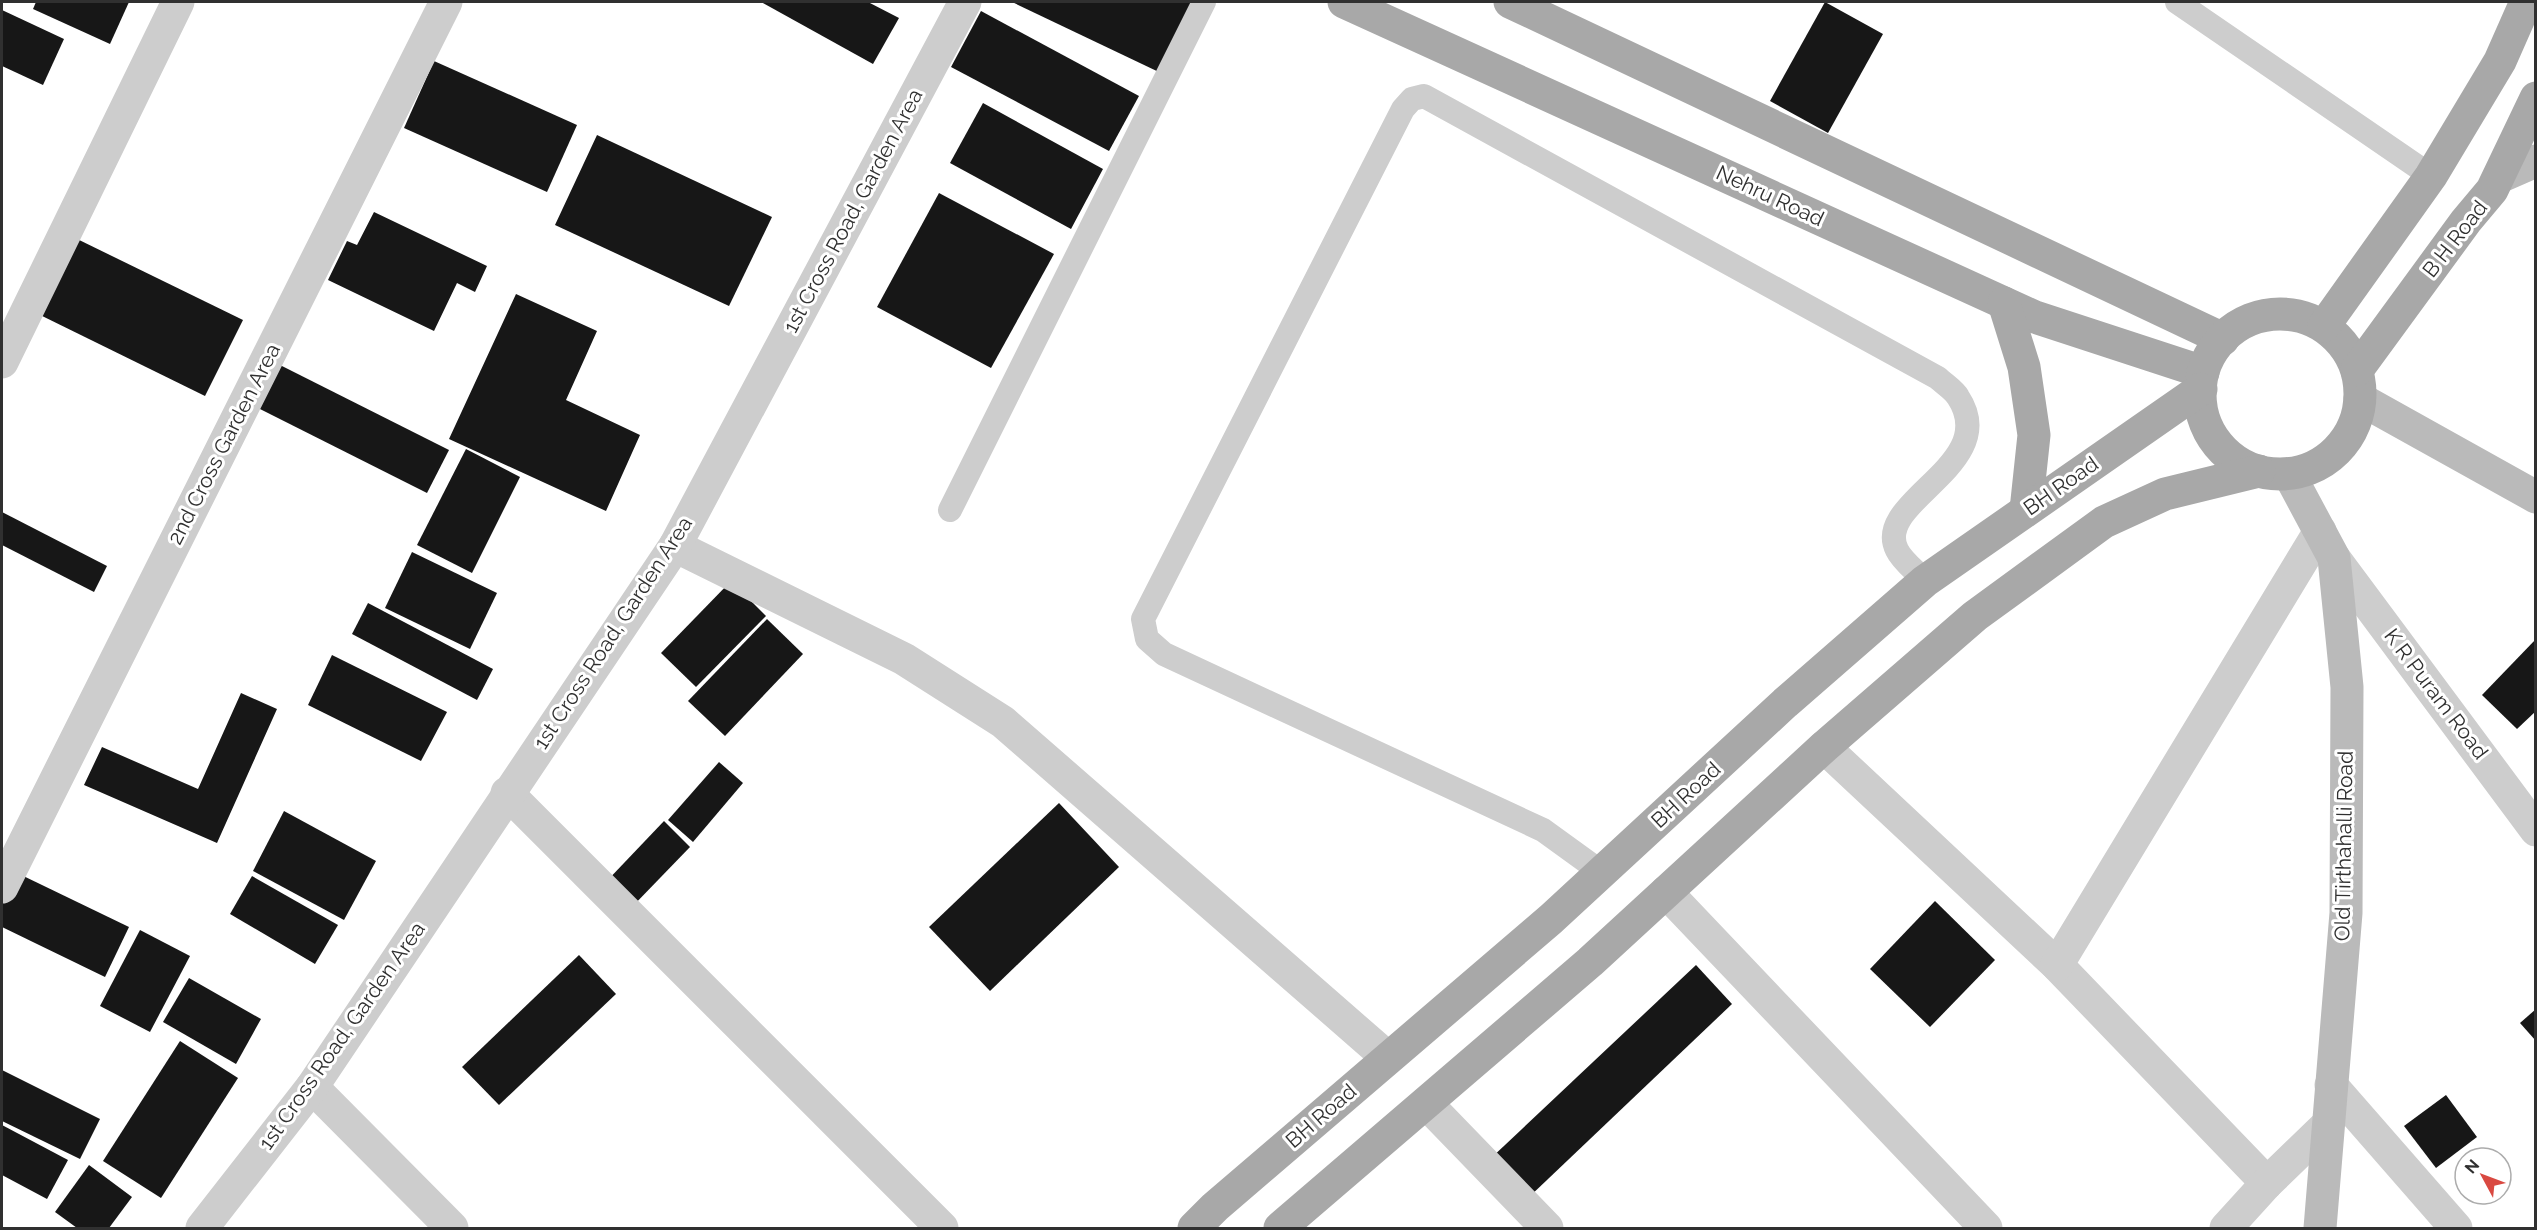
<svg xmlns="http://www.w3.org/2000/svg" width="2537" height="1230" font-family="Raleway,sans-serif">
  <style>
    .building { fill: #171717 }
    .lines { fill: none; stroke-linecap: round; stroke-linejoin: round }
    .lane { stroke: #cdcdcd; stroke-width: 24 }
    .street { stroke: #cdcdcd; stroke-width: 33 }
    .secondary { stroke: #bababa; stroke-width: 33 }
    .primary { stroke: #a8a8a8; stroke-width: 33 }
    .labels { text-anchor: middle; stroke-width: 6; stroke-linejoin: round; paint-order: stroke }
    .street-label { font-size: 21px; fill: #303030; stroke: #fff }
  </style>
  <rect width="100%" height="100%" fill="#fff"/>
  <g class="building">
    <path d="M36,2H129L110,44L33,9Z"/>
    <path d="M761,2H868L899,18L873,64Z"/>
    <path d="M1012,2H1198L1163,74Z"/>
    <path d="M1825,2L1883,34L1828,133L1770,101Z"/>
    <path d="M2,10L64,39L43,85L2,66Z"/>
    <path d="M981,11L1139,96L1109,151L951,67Z"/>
    <path d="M434,61L577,125L547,192L404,128Z"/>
    <path d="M983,103L1103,169L1071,229L950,163Z"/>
    <path d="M597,135L772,217L729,306L555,225Z"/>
    <path d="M939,193L1054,254L991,368L877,307Z"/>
    <path d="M374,212L487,266L475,292L457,283L434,331L328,280L347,241L357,245Z"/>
    <path d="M71,236L243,320L205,396L34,312Z"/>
    <path d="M516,294L597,331L566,400L640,435L606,511L449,439Z"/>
    <path d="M274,362L449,450L427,493L252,405Z"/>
    <path d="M466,449L520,477L472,573L417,545Z"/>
    <path d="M2,512L107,566L94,592L2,545Z"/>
    <path d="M412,552L497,593L470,649L385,608Z"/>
    <path d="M731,581L766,616L696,687L661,653Z"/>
    <path d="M368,603L493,669L477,700L352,634Z"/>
    <path d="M767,619L803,654L725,736L688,701Z"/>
    <path d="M2536,639V711L2517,729L2482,695Z"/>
    <path d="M332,655L447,712L421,761L308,705Z"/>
    <path d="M241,693L277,709L217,843L84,785L102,747L198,789Z"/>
    <path d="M719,762L743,783L693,842L668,820Z"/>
    <path d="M1059,803L1119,867L990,991L929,927Z"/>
    <path d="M284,811L376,861L344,920L253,871Z"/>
    <path d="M664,821L690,847L630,909L604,884Z"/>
    <path d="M13,871L129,927L105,977L2,927V896Z"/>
    <path d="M252,876L338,925L315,964L230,914Z"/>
    <path d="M1935,901L1995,960L1930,1027L1870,969Z"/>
    <path d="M140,930L190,956L150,1032L100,1006Z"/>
    <path d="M579,955L616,994L499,1105L462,1067Z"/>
    <path d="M1696,965L1732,1004L1527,1199L1489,1160Z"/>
    <path d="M189,978L261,1019L236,1064L163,1022Z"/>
    <path d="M2536,1009V1041L2520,1023Z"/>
    <path d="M180,1041L238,1078L161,1198L103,1161Z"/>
    <path d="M2,1070L100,1119L80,1159L2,1121Z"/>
    <path d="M2446,1095L2477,1137L2436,1168L2404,1126Z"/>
    <path d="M2,1125L68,1160L47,1199L2,1175Z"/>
    <path d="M89,1165L132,1197L109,1228H77L55,1212Z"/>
  </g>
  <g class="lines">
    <g class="lane">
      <path d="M2177,2L2431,176"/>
      <path d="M950,510L1204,2"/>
      <path d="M1601,872L1543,830L1164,654L1147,639L1143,619L1403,109L1412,99L1424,96L1938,378C1944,384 1954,390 1958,397C2003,465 1872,501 1897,550C1902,561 1917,572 1925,581"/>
    </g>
    <g class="street">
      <path d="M2,362L178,2"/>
      <path d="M675,546L904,659L1003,722L1388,1058"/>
      <path d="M2334,558L2536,830"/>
      <path d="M1824,747L2057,965L2267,1183"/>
      <path d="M507,793L942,1228"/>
      <path d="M2,887L446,2"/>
      <path d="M1666,892L1986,1228"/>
      <path d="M2057,965L2320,531"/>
      <path d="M2331,1085L2456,1228"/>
      <path d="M312,1087L452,1228"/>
      <path d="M1426,1103L1547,1228"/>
      <path d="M202,1228L312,1087L675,546L965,2"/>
      <path d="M2226,1228L2267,1183L2328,1124"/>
    </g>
    <g class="secondary">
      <path d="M2499,177L2536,161"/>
      <path d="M2360,399L2536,497"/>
      <path d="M2289,474L2334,558L2347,687L2346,913L2320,1228"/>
    </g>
    <g class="primary">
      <path d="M1344,2L2035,317L2203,372"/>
      <path d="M1510,2L2223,339"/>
      <path d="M2004,303L2024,367L2034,435L2026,510"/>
      <circle cx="2280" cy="394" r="80"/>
      <path d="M2324,326L2431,176L2500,61L2526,2"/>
      <path d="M2357,370L2466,221L2492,190L2536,98"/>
      <path d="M1194,1228L1215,1207L1551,919L1785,703L1925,581L2201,389"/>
      <path d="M1280,1228L1590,962L1824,747L1975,616L2104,522L2165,494L2259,471"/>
    </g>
  </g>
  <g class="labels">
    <g class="street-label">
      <text transform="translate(1770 196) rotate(25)" y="7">Nehru Road</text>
      <text transform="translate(853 211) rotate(-62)" y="7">1st Cross Road, Garden Area</text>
      <text transform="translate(2455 239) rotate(-52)" y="7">B H Road</text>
      <text transform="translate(224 444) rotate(-63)" y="7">2nd Cross Garden Area</text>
      <text transform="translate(2061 486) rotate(-35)" y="7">BH Road</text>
      <text transform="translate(613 633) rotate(-57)" y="7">1st Cross Road, Garden Area</text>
      <text transform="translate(2436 694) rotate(53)" y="7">K R Puram Road</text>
      <text transform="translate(1686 795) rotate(-43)" y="7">BH Road</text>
      <text transform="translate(2344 846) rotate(-89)" y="7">Old Tirthahalli Road</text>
      <text transform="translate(342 1036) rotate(-55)" y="7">1st Cross Road, Garden Area</text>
      <text transform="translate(1321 1116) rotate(-41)" y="7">BH Road</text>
    </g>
  </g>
  <rect width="2537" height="1230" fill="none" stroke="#303030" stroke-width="6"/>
  <g transform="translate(2483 1176) rotate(311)"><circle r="28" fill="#ffffff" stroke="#acacac" stroke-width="1.5"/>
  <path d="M0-4.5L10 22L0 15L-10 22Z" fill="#d94941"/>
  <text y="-9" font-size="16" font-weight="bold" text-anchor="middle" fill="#303030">N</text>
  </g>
</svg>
